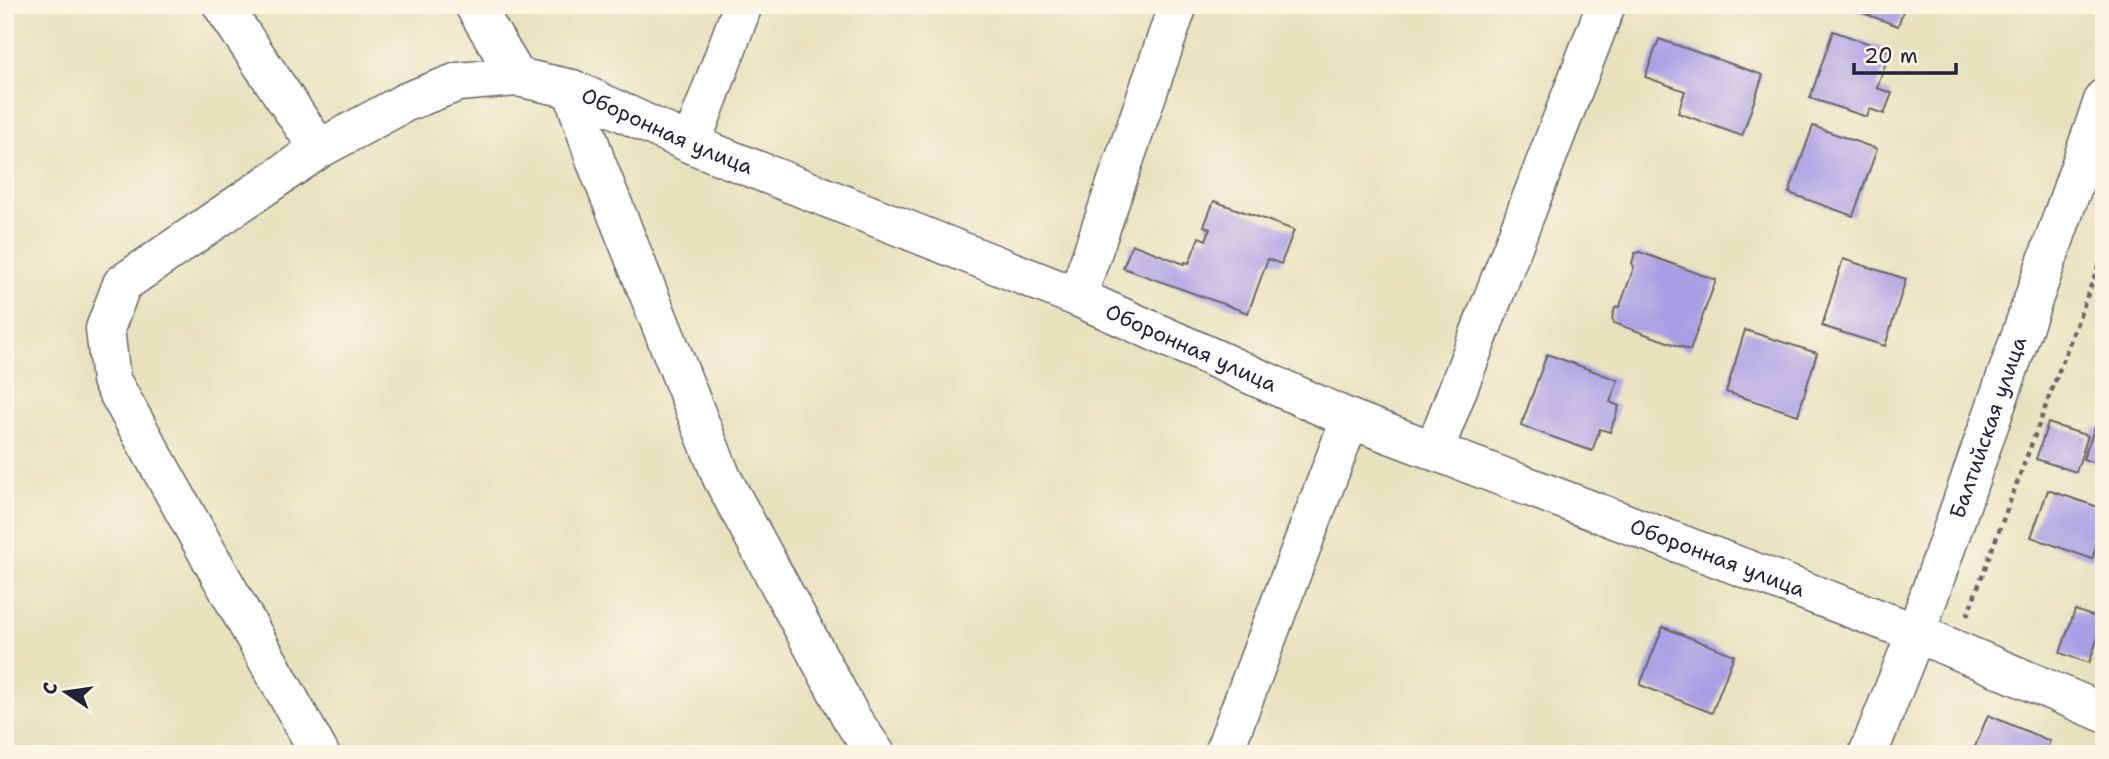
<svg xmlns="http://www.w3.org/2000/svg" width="2109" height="759" font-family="'Shantell Sans',sans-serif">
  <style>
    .building { fill: #a99ee4 }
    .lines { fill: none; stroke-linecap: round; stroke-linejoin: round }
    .minor-casing { stroke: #676568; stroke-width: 41 }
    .major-casing { stroke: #676568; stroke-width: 41 }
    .path { stroke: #676568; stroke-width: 4.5; stroke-dasharray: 5 5; stroke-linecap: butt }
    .minor { stroke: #fff; stroke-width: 38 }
    .major { stroke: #fff; stroke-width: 38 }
    .labels { text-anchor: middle; stroke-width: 5; stroke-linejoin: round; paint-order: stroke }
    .street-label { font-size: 21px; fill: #22223b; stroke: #fcf5e5 }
  </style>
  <rect width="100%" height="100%" fill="#fcf5e5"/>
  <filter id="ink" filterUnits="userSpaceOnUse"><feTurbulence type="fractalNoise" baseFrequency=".0143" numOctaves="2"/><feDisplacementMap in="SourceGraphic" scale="14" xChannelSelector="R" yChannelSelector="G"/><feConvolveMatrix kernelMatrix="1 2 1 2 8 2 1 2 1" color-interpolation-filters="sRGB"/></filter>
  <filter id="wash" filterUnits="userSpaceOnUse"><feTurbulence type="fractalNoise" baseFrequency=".00686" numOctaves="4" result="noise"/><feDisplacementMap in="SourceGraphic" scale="28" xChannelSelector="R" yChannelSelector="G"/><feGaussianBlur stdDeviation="1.57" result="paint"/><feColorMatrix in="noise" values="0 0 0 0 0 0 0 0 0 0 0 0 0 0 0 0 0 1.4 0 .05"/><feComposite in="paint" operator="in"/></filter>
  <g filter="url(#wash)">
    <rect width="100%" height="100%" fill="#e8e1bd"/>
    <g id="blocks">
      <g class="building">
        <path d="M1841,5H1905L1898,26Z"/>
        <path d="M1833,31L1890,51L1877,88L1892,93L1884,114L1870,109L1867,117L1810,98Z"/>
        <path d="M1659,39L1763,75L1742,136L1678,113L1685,91L1645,77Z"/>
        <path d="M1813,126L1877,149L1853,216L1789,193Z"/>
        <path d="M1214,201L1294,230L1281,264L1268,259L1248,313L1123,268L1132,244L1184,264L1185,262L1189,263L1199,237L1206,240L1210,229L1204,226Z"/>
        <path d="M1640,252L1716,280L1690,350L1614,323L1612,318L1615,308L1620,306L1634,267L1632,263L1635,253Z"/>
        <path d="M1843,259L1906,279L1885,346L1822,326Z"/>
        <path d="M1745,330L1817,353L1798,415L1726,392Z"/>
        <path d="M1547,354L1618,380L1610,402L1619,406L1610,432L1600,429L1592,451L1521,426Z"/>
        <path d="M2048,423L2088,436L2076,472L2036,459Z"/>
        <path d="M2095,427L2104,430V466L2083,459Z"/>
        <path d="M2048,490L2104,509V524L2092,559L2031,537Z"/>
        <path d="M2075,610L2104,620L2089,663L2060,653Z"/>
        <path d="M1663,627L1734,655L1712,713L1640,685Z"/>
        <path d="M1988,715L2050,741L2045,754H1972Z"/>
      </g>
    </g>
  </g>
  <g filter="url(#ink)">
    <use href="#blocks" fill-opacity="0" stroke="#676568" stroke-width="2"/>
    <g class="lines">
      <g class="minor-casing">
        <g id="minor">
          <path d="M222,5L319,149"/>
          <path d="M474,5L517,77"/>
          <path d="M572,89L596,162L722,478L852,719L876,754"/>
          <path d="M691,144L743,5"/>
          <path d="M1077,297L1178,5"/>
          <path d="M1434,451L1606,5"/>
          <path id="s1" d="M320,754L111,380L105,329L122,284L319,149L406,102L458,82L517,77L572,89L691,144L1077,297L1350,419L1916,633L2104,713"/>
          <path d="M1223,754L1350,419"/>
        </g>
      </g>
      <g class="major-casing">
        <g id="major">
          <path id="s2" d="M1868,754L1916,633L2104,98"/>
        </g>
      </g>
      <path class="path" d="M1967,616L2104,251"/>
      <use href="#minor" class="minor"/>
      <use href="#major" class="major"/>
    </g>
  </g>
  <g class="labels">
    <g class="street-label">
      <text dy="7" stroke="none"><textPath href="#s1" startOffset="1141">Оборонная улица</textPath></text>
      <text dy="7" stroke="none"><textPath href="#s1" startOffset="1708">Оборонная улица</textPath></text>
      <text dy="7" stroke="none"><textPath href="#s2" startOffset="348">Балтийская улица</textPath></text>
      <text dy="7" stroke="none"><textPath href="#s1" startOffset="2275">Оборонная улица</textPath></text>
    </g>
  </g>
  <rect width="2109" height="759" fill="none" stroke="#fcf5e5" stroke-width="28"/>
  <g transform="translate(66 692) rotate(283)" stroke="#fcf5e5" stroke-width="5" paint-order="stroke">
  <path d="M0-5L12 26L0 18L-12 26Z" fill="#22223b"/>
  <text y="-10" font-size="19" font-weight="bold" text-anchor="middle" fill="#22223b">С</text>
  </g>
  <path d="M1854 63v10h102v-10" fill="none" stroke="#22223b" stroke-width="3.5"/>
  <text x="1864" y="63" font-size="21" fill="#22223b" stroke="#fcf5e5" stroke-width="5" paint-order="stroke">20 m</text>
</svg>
